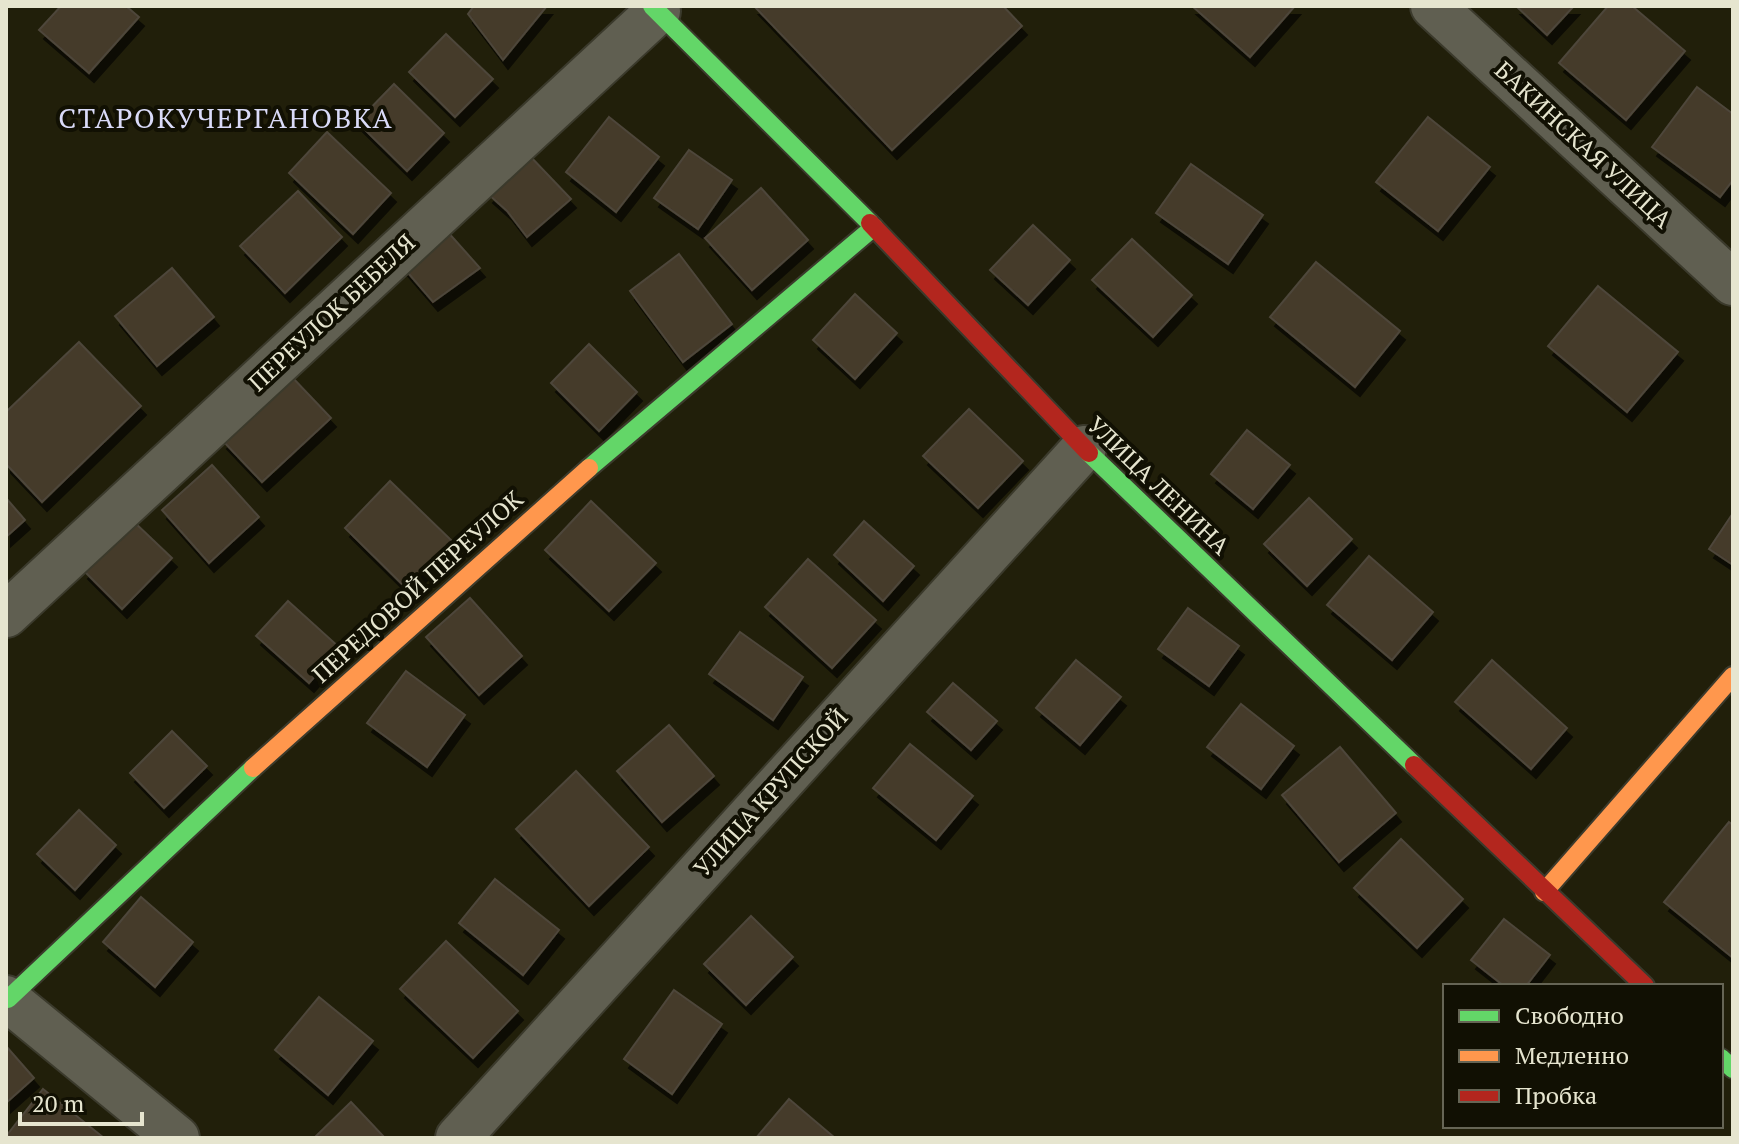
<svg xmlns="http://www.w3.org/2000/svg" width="1739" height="1144" font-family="'PT Serif',serif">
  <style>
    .building { fill: #443a2c; stroke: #4e463a; stroke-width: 2; filter: url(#shadow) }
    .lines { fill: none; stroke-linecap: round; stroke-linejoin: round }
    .street-casing { stroke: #3b3a2c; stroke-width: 48 }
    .fast-casing { stroke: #3b3a2c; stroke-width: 22 }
    .slow-casing { stroke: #3b3a2c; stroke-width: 22 }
    .jam-casing { stroke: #3b3a2c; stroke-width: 22 }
    .street { stroke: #605f51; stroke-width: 44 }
    .fast { stroke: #63d668; stroke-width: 18 }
    .slow { stroke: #ff974d; stroke-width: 18 }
    .jam { stroke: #b3261e; stroke-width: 18 }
    .labels { text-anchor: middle; stroke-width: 8; stroke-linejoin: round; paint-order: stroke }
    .street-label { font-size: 24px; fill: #e6e5cf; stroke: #111003 }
    .quarter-label { font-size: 28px; letter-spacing: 2px; fill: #dadbf8; stroke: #111003 }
  </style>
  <defs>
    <filter id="shadow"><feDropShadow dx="5" dy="9" stdDeviation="0" flood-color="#0009"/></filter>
  </defs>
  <rect width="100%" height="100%" fill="#211f0a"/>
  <g class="building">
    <path d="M61,6H126L139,17L89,73L39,30Z"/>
    <path d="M474,6H547L503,60L468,14Z"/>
    <path d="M754,6H1003L1022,26L892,150Z"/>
    <path d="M1192,6H1295L1250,57Z"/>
    <path d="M1516,6H1574L1547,35Z"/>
    <path d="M1608,6H1632L1685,51L1626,120L1559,63Z"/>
    <path d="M446,34L493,79L455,117L409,72Z"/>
    <path d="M394,84L444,133L407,171L357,122Z"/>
    <path d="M1697,87L1733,114V180L1720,197L1652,147Z"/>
    <path d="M609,117L659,157L616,212L566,172Z"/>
    <path d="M1428,117L1490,167L1438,231L1376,182Z"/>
    <path d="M327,132L391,193L353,234L289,173Z"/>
    <path d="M689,150L732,180L698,229L654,198Z"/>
    <path d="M528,154L571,199L527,237L507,211L488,194Z"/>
    <path d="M1191,164L1263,215L1228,264L1156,213Z"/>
    <path d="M761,188L808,240L752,290L705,238Z"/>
    <path d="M298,191L342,237L285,293L240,246Z"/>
    <path d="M1033,225L1070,260L1028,305L990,270Z"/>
    <path d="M446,230L480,268L433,302L403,267Z"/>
    <path d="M1132,239L1192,295L1153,337L1092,280Z"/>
    <path d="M679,254L732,324L683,362L630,291Z"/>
    <path d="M1316,262L1400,331L1355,387L1270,317Z"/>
    <path d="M172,268L214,317L157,366L115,316Z"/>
    <path d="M1598,286L1678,352L1627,412L1548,346Z"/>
    <path d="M855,294L897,333L855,379L813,340Z"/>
    <path d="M79,342L141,406L42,502L6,464V412Z"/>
    <path d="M589,344L637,392L599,431L551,383Z"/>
    <path d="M291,376L331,418L262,482L222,440Z"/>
    <path d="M969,409L1023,461L978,508L923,456Z"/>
    <path d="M1247,430L1290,465L1253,509L1211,474Z"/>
    <path d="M212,465L259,517L209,563L162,510Z"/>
    <path d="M390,481L452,541L406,588L345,528Z"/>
    <path d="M6,498L25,520L6,537Z"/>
    <path d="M1309,498L1352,539L1307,586L1264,544Z"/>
    <path d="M591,501L656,563L609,611L545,550Z"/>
    <path d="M1733,513V565L1709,549Z"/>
    <path d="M132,520L172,558L122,609L83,570Z"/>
    <path d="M864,521L914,566L883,601L834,555Z"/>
    <path d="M1369,556L1433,612L1392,660L1327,605Z"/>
    <path d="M808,559L876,620L832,668L765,607Z"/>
    <path d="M470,598L522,656L479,695L426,637Z"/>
    <path d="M288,601L340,648L309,683L256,636Z"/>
    <path d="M1188,608L1239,646L1209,686L1158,649Z"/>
    <path d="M740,632L803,677L773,720L709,674Z"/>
    <path d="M1076,660L1121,697L1080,745L1036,708Z"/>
    <path d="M1492,660L1567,728L1531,769L1455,702Z"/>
    <path d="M406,671L465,715L427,767L367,723Z"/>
    <path d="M953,683L997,721L971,750L927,712Z"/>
    <path d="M1241,704L1294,746L1261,789L1207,747Z"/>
    <path d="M669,725L714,776L662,822L617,771Z"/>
    <path d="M172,731L207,766L164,808L130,773Z"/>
    <path d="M910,744L973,796L936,840L873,788Z"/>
    <path d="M1340,747L1396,813L1339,862L1282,795Z"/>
    <path d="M576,771L649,847L589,906L516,829Z"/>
    <path d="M79,810L116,845L75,890L37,854Z"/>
    <path d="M1729,822L1733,825V958L1664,902Z"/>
    <path d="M1401,839L1463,899L1417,948L1354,888Z"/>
    <path d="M495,879L559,930L523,975L459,923Z"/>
    <path d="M141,897L193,942L155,987L103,942Z"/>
    <path d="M751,916L793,957L746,1005L704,964Z"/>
    <path d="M1504,919L1550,955L1526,986H1504L1471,960Z"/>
    <path d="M446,941L518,1011L473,1058L400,989Z"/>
    <path d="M674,990L722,1024L672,1094L624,1059Z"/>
    <path d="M319,997L373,1041L328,1095L275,1050Z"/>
    <path d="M6,1046L34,1078L6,1103Z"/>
    <path d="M43,1089L104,1138H11L7,1135Z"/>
    <path d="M789,1099L835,1138H756Z"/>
    <path d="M351,1102L385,1138H314Z"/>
  </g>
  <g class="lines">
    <g class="street-casing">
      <g id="street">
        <path d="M1433,6L1733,283"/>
        <path d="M6,615L658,11"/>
        <path d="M6,998L177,1138"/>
        <path d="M458,1138L1084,448"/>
      </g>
    </g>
    <g class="fast-casing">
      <g id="fast">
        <path d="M652,6L870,223"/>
        <path d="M1089,453L1414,765"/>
        <path d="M589,468L874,227"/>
        <path d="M8,999L253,768"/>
        <path d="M1721,1058L1733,1069"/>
      </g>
    </g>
    <g class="slow-casing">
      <g id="slow">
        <path d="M253,768L589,468"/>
        <path d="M1544,892L1733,676"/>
      </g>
    </g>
    <g class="jam-casing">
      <g id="jam">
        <path d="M870,223L1089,453"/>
        <path d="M1414,765L1645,986"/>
      </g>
    </g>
    <use href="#street" class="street"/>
    <use href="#fast" class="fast"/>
    <use href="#slow" class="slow"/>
    <use href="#jam" class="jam"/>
  </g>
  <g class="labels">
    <g class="street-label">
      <text transform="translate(1583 145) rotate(43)" y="8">БАКИНСКАЯ УЛИЦА</text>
      <text transform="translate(332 313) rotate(-43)" y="8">ПЕРЕУЛОК БЕБЕЛЯ</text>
      <text transform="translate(1158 486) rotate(44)" y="8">УЛИЦА ЛЕНИНА</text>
      <text transform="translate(418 587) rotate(-42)" y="8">ПЕРЕДОВОЙ ПЕРЕУЛОК</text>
      <text transform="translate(771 793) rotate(-48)" y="8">УЛИЦА КРУПСКОЙ</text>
    </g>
    <g class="quarter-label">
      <text x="226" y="128">СТАРОКУЧЕРГАНОВКА</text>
    </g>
  </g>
  <rect width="1739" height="1144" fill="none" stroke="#e6e5cf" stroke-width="16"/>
  <rect x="1443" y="984" width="280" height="144" fill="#111003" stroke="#666555" stroke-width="2"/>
  <rect x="1459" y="1010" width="40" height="12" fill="#63d668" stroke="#666555" stroke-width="2"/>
  <text x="1515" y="1024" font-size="24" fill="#e6e5cf">Свободно</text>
  <rect x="1459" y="1050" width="40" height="12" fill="#ff974d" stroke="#666555" stroke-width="2"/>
  <text x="1515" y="1064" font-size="24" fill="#e6e5cf">Медленно</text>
  <rect x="1459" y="1090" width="40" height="12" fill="#b3261e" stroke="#666555" stroke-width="2"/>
  <text x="1515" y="1104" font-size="24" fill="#e6e5cf">Пробка</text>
  <path d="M20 1112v12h122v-12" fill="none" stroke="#e6e5cf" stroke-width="4"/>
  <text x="32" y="1112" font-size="24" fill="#e6e5cf" stroke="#111003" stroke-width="6" paint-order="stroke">20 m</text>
</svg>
